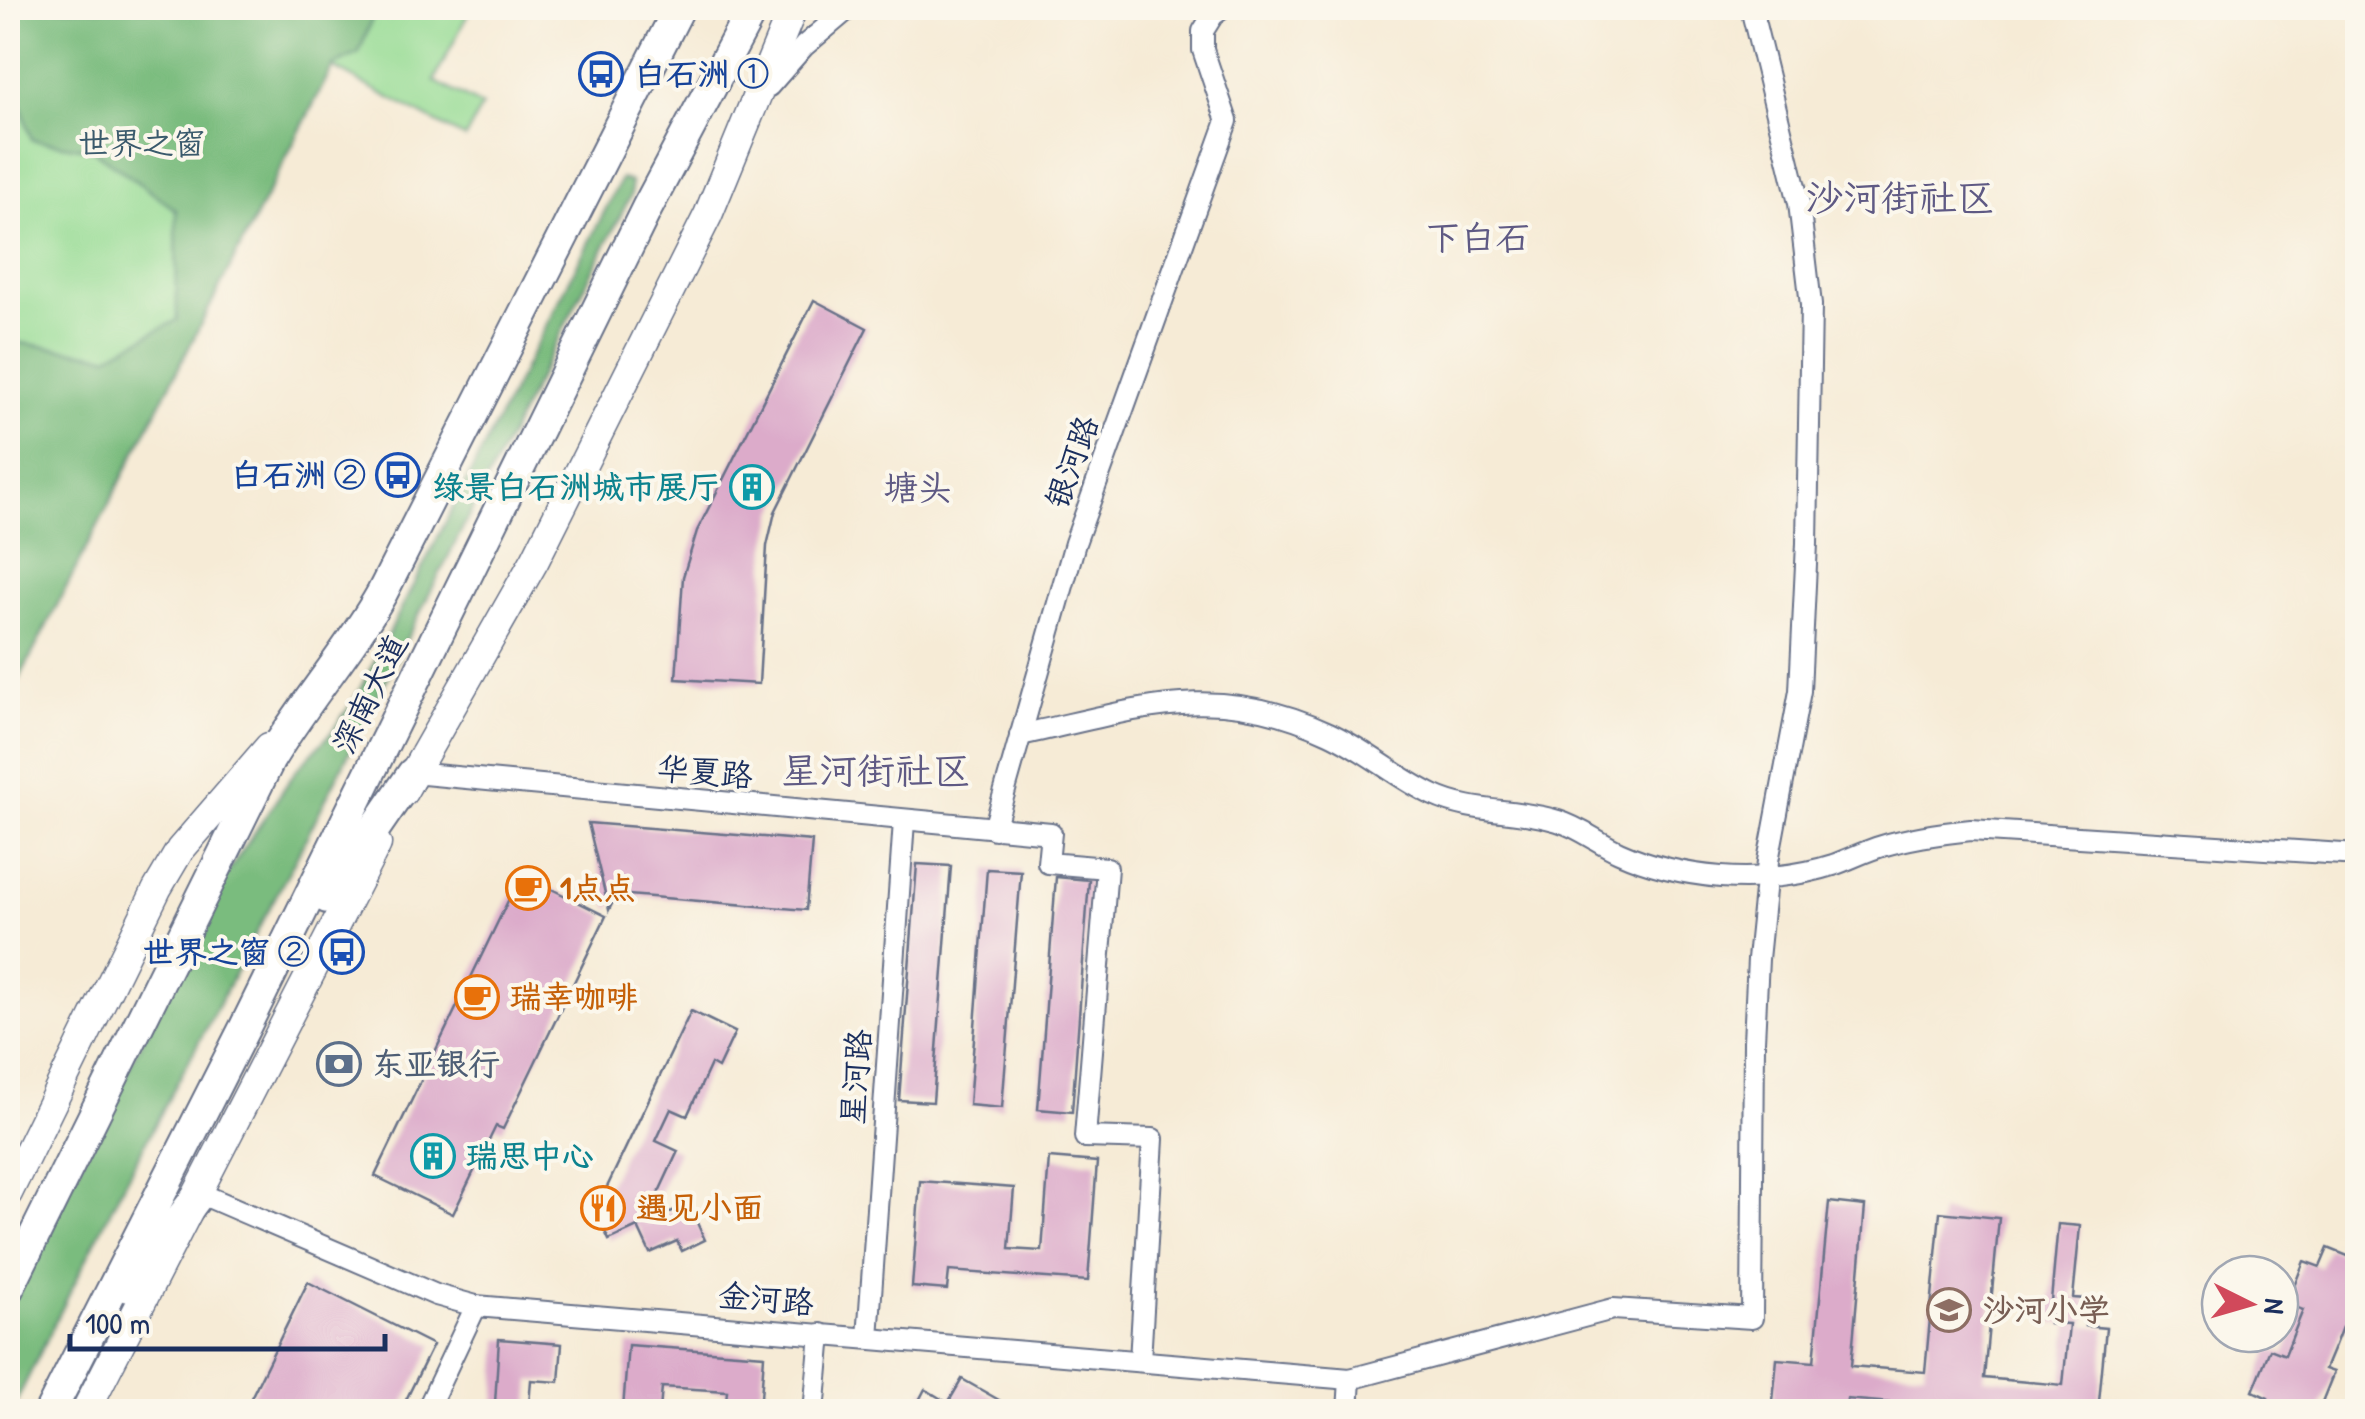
<svg xmlns="http://www.w3.org/2000/svg" width="2365" height="1419" font-family="'Patrick Hand','LXGW WenKai TC',sans-serif">
  <style>
    .green { fill: #98dc95; stroke: #5a867a; stroke-width: 2.5 }
    .forest { fill: #7abc7e; stroke: #4a766e; stroke-width: 2.5 }
    .building { fill: #dcabca }
    .lines { fill: none; stroke-linecap: round; stroke-linejoin: round }
    .street-casing { stroke: #687188; stroke-width: 24 }
    .secondary-casing { stroke: #687188; stroke-width: 31 }
    .primary-casing { stroke: #687188; stroke-width: 34 }
    .street { stroke: #fff; stroke-width: 20 }
    .secondary { stroke: #fff; stroke-width: 28 }
    .primary { stroke: #fff; stroke-width: 30 }
    .labels { text-anchor: middle; stroke-width: 8; stroke-linejoin: round; paint-order: stroke }
    .transit-label { font-size: 32px; font-weight: bold; fill: #164399; stroke: #fbf7ec; text-anchor: end }
    .park-label { font-size: 32px; fill: #3a5a6c; stroke: #fbf7ec }
    .street-label { font-size: 32px; fill: #1b2f5e; stroke: #fbf7ec }
    .culture-label { font-size: 32px; font-weight: bold; fill: #0d838f; stroke: #fbf7ec; text-anchor: end }
    .food-label { font-size: 32px; font-weight: bold; fill: #c56008; stroke: #fbf7ec; text-anchor: start }
    .service-label { font-size: 32px; font-weight: bold; fill: #4e5e75; stroke: #fbf7ec; text-anchor: start }
    .education-label { font-size: 32px; font-weight: bold; fill: #785e54; stroke: #fbf7ec; text-anchor: start }
    .neighbourhood-label { font-size: 35px; fill: #5f5a84; stroke: #fbf7ec }
    .quarter-label { font-size: 38px; fill: #5f5a84; stroke: #fbf7ec }
  </style>
  <rect width="100%" height="100%" fill="#fbf7ec"/>
  <filter id="ink" filterUnits="userSpaceOnUse"><feTurbulence type="fractalNoise" baseFrequency=".01" numOctaves="2"/><feDisplacementMap in="SourceGraphic" scale="20" xChannelSelector="R" yChannelSelector="G"/><feConvolveMatrix kernelMatrix="1 2 1 2 8 2 1 2 1" color-interpolation-filters="sRGB"/></filter>
  <filter id="wash" filterUnits="userSpaceOnUse"><feTurbulence type="fractalNoise" baseFrequency=".0048" numOctaves="4" result="noise"/><feDisplacementMap in="SourceGraphic" scale="40" xChannelSelector="R" yChannelSelector="G"/><feGaussianBlur stdDeviation="2.25" result="paint"/><feColorMatrix in="noise" values="0 0 0 0 0 0 0 0 0 0 0 0 0 0 0 0 0 1.4 0 .05"/><feComposite in="paint" operator="in"/></filter>
  <g filter="url(#wash)">
    <rect width="100%" height="100%" fill="#f6ebd6"/>
    <path class="green" d="M8,8H471L434,81L482,106L465,138L332,67L8,701Z"/>
    <g class="forest">
      <path d="M8,8H376L359,53L333,66L8,701V341L108,356L177,320L176,210L93,150L32,140L8,66Z"/>
      <path d="M621,179L631,182V195L298,854L121,1189L11,1412L8,1411V1308L220,884L297,769L331,733L356,697Z"/>
    </g>
    <g id="blocks">
      <g class="building">
        <path d="M814,300L867,328L775,512L767,546L759,684L676,679L683,577L697,531Z"/>
        <path d="M588,823L812,841L806,910L617,894L609,910Z"/>
        <path d="M917,864L951,866L933,1102L899,1100Z"/>
        <path d="M987,869L1021,871L1002,1108L969,1105Z"/>
        <path d="M521,874L606,916L503,1129L496,1126L453,1214L375,1176Z"/>
        <path d="M1056,877L1089,880L1072,1112L1038,1109Z"/>
        <path d="M691,1011L735,1032L718,1068L711,1064L687,1116L671,1109L656,1141L678,1151L644,1224L609,1240L589,1196L607,1187Z"/>
        <path d="M1049,1158L1097,1162L1088,1281L949,1271L947,1290L912,1287L920,1181L1014,1188L1009,1249L1042,1251Z"/>
        <path d="M1829,1202L1865,1206L1851,1366L1925,1372L1940,1212L1999,1218L1984,1378L2063,1385L2069,1324L2049,1323L2058,1224L2080,1226L2073,1298L2087,1299L2085,1326L2106,1328L2098,1412H1912L1913,1405L1847,1399L1846,1412H1772L1777,1359L1814,1362Z"/>
        <path d="M679,1208L681,1215L691,1210L705,1240L682,1251L677,1241L650,1253L638,1227Z"/>
        <path d="M2328,1248L2358,1260V1313L2350,1331L2342,1327L2335,1345L2325,1369L2334,1372L2318,1412H2263L2268,1398L2253,1391L2270,1349L2285,1355L2303,1310L2287,1304L2304,1261L2320,1267Z"/>
        <path d="M308,1282L433,1345L400,1412H244Z"/>
        <path d="M499,1339L562,1344L559,1382L531,1380L529,1405L495,1403Z"/>
        <path d="M628,1345L764,1355L760,1412H725L727,1391L662,1387L660,1411L623,1409Z"/>
        <path d="M962,1379L1020,1412H913L925,1389L948,1403Z"/>
      </g>
    </g>
  </g>
  <g filter="url(#ink)">
    <use href="#blocks" fill-opacity="0" stroke="#687188" stroke-width="2.5"/>
    <g class="lines">
      <g class="street-casing">
        <g id="street">
          <path d="M769,86L804,46L849,8"/>
          <path d="M1020,735C1138,710 1213,679 1329,733C1366,750 1397,778 1433,795C1473,814 1517,808 1558,821C1581,828 1597,842 1619,852C1650,866 1686,874 1721,877C1757,880 1799,876 1833,865C1850,859 1865,851 1882,846C1912,837 1941,833 1971,830L2358,855"/>
          <path d="M413,773L1051,833L1048,863L1107,868L1085,1137L1153,1139L1140,1361"/>
          <path d="M994,829L1075,543L1227,121L1203,50V31L1213,15L1223,8"/>
          <path d="M199,1193L436,1295L476,1306L1350,1379L1613,1309L1752,1318L1754,1041L1758,959L1768,861L1800,691L1807,543L1811,305L1799,203L1751,8"/>
          <path d="M868,1338L904,821"/>
          <path d="M426,1412L476,1306"/>
          <path d="M814,1412L821,1334"/>
          <path d="M1348,1412L1350,1379"/>
        </g>
      </g>
      <g class="secondary-casing">
        <g id="secondary">
          <path d="M403,792L535,560L708,215L793,8"/>
          <path d="M8,1193L157,889L180,850L269,747"/>
          <path d="M85,1412L377,844"/>
        </g>
      </g>
      <g class="primary-casing">
        <g id="primary">
          <path d="M327,898L413,773"/>
          <path d="M129,1287L197,1197"/>
          <path d="M8,1289L269,761C303,703 349,652 382,593L679,8"/>
          <path d="M50,1412L245,1027L647,208L753,8"/>
        </g>
      </g>
      <use href="#street" class="street"/>
      <use href="#secondary" class="secondary"/>
      <use href="#primary" class="primary"/>
    </g>
  </g>
  <defs>
    <g id="bus-ring" transform="scale(2.25)"><circle r="9.5" fill="#fbf7ec" stroke="#1a4fb4" stroke-width="1.5"/><path d="M-5-6H5V4H4V6H2V4H-2V6H-4V4H-5ZM-3.5-4V0h7V-4ZM-3.5 1.2v1.5H-2V1.2ZM2 1.2v1.5H3.5V1.2Z" fill="#1a4fb4"/></g>
    <g id="building-ring" transform="scale(2.25)"><circle r="9.5" fill="#fbf7ec" stroke="#0f9aa8" stroke-width="1.5"/><path d="M-4-6H4V6H1V3H-1V6H-4ZM-2.5-4.3h1.7v1.8h-1.7ZM.8-4.3h1.7v1.8H.8ZM-2.5-1h1.7V.8h-1.7ZM.8-1h1.7V.8H.8Z" fill="#0f9aa8"/></g>
    <g id="cafe-ring" transform="scale(2.25)"><circle r="9.5" fill="#fbf7ec" stroke="#e8710a" stroke-width="1.5"/><path d="M-5.5-4.5H6V0H3Q3 3.5 0 3.5H-2.5Q-5.5 3.5-5.5 0ZM3-3.2v2h1.7v-2ZM-6 4.5H4V6H-6Z" fill="#e8710a"/></g>
    <g id="bank-ring" transform="scale(2.25)"><circle r="9.5" fill="#fbf7ec" stroke="#5c6f8a" stroke-width="1.5"/><path d="M-6-4H6V4H-6ZM0-2.3a2.3 2.3 0 1 0 0 4.6a2.3 2.3 0 1 0 0-4.6Z" fill="#5c6f8a"/></g>
    <g id="restaurant-ring" transform="scale(2.25)"><circle r="9.5" fill="#fbf7ec" stroke="#e8710a" stroke-width="1.5"/><path d="M-5-6h1v4h1v-4h1v4h1v-4h1v5L-1.5 .5V6h-2V.5L-5-1ZM5-6V6H3V1.5H1.5Q1.5-4 5-6Z" fill="#e8710a"/></g>
    <g id="school-ring" transform="scale(2.25)"><circle r="9.5" fill="#fbf7ec" stroke="#8d6e63" stroke-width="1.5"/><path d="M0-5L7-2L0 1L-7-2ZM-4 1L0 2.5L4 1V4Q0 6-4 4Z" fill="#8d6e63"/></g>
  </defs>
  <g fill-rule="evenodd">
    <use href="#bus-ring" x="601" y="74"/>
    <use href="#bus-ring" x="398" y="475"/>
    <use href="#building-ring" x="752" y="487"/>
    <use href="#cafe-ring" x="528" y="888"/>
    <use href="#bus-ring" x="342" y="952"/>
    <use href="#cafe-ring" x="477" y="997"/>
    <use href="#bank-ring" x="339" y="1064"/>
    <use href="#building-ring" x="433" y="1156"/>
    <use href="#restaurant-ring" x="603" y="1208"/>
    <use href="#school-ring" x="1949" y="1310"/>
  </g>
  <g class="labels">
    <g class="transit-label">
      <text x="634" y="85" text-anchor="start">白石洲 ①</text>
      <text x="366" y="486">白石洲 ②</text>
      <text x="310" y="963">世界之窗 ②</text>
    </g>
    <g class="park-label">
      <text x="142" y="154">世界之窗</text>
    </g>
    <g class="street-label">
      <text transform="translate(1072 462) rotate(-70)" y="11">银河路</text>
      <text transform="translate(370 694) rotate(-64)" y="11">深南大道</text>
      <text transform="translate(705 772) rotate(5)" y="11">华夏路</text>
      <text transform="translate(856 1077) rotate(-86)" y="11">星河路</text>
      <text transform="translate(766 1299) rotate(5)" y="11">金河路</text>
    </g>
    <g class="culture-label">
      <text x="720" y="498">绿景白石洲城市展厅</text>
      <text x="466" y="1167" text-anchor="start">瑞思中心</text>
    </g>
    <g class="food-label">
      <text x="560" y="899">1点点</text>
      <text x="510" y="1008">瑞幸咖啡</text>
      <text x="636" y="1219">遇见小面</text>
    </g>
    <g class="service-label">
      <text x="372" y="1075">东亚银行</text>
    </g>
    <g class="education-label">
      <text x="1982" y="1321">沙河小学</text>
    </g>
    <g class="neighbourhood-label">
      <text x="1478" y="250">下白石</text>
      <text x="918" y="500">塘头</text>
    </g>
    <g class="quarter-label">
      <text x="1900" y="211">沙河街社区</text>
      <text x="876" y="784">星河街社区</text>
    </g>
  </g>
  <rect width="2365" height="1419" fill="none" stroke="#fbf7ec" stroke-width="40"/>
  <g transform="translate(2250 1304) rotate(95)"><circle r="48" fill="#fbf7ec" stroke="#a1a7b3" stroke-width="2.5"/>
  <path d="M0-8L18 38L0 25L-18 38Z" fill="#d1495b"/>
  <text y="-15" font-size="28" font-weight="bold" text-anchor="middle" fill="#1b2f5e">N</text>
  </g>
  <path d="M70 1334v15h315v-15" fill="none" stroke="#1b2f5e" stroke-width="5"/>
  <text x="85" y="1334" font-size="30" fill="#1b2f5e" stroke="#fbf7ec" stroke-width="8" paint-order="stroke">100 m</text>
</svg>
